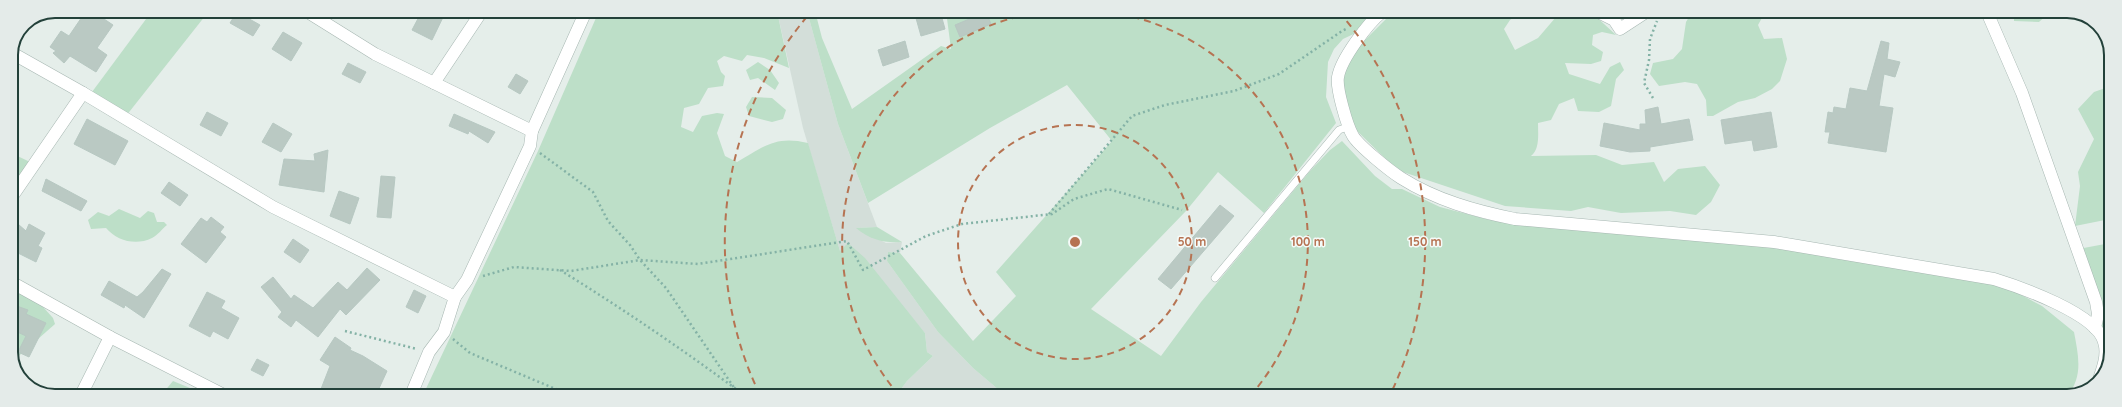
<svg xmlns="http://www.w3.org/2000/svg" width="2122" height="407" font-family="Quicksand,sans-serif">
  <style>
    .built { fill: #d3ded9 }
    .green { fill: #bddfc8 }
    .building { fill: #bac9c3; stroke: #b7c8c2 }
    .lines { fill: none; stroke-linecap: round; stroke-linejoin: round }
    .service-casing { stroke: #a7b7b2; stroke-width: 8 }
    .minor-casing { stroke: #a7b7b2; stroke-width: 13 }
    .path { stroke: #84b2a6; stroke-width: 2.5; stroke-dasharray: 2 3; stroke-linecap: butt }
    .service { stroke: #fff; stroke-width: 7 }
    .minor { stroke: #fff; stroke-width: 12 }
    .ring { fill: none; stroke: #b67352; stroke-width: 2; stroke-dasharray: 7 5 }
    .rim { fill: none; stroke: #23413a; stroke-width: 2 }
    .centre { fill: #b67352; stroke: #f5faf8; stroke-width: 2 }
    .ring-label { font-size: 12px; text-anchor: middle; font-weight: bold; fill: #b67352; stroke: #f5faf8; stroke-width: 3; stroke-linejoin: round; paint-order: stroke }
  </style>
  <rect width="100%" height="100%" fill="#e5eeea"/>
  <path class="built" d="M777,11H807L838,124L877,227L857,228L886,243L902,242L900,253L888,252L887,261L938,332L973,368L1006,396H896L907,381L933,356L927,352L925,333L902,306L840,251L803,128Z"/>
  <g class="green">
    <path d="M152,11H209L126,116L92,92Z"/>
    <path d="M599,11H777L789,68L764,58L747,55L742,61L724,56L717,61L721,72L725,76L723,86L708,88L699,104L684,108L681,127L693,132L702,116L717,113L724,114L717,133L725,156L737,162C764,147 775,135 808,143L840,251L848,243L865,258L925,333L927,352L933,356L907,381L896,396L423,395L538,151Z"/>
    <path d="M807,11H815L822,38L852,109L941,46L951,49L946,11H1043L1038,14L1005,18L1048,17L1057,11L1367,12L1377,23L1343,39L1334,49L1328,62L1326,97L1336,123L1264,213L1218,172L1186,211L1091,309L1161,356L1201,302L1310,171L1330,150L1342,141L1375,176L1392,189H1402L1440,207L1490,220L1745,240L1911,264L2010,289L2042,306L2074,332C2078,354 2084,377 2067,396H1006L973,368L938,332L887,261L888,252L900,253L973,341L1016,296L996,272L1112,141L1067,85L990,128L868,203L838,124Z"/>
    <path d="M1393,12H1521L1510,20L1504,29L1515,50L1538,38L1556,17L1569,12H1591L1616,35L1602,32L1593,35L1592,45L1603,52L1601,61L1591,64L1565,63L1569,74L1600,84L1610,67L1620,62L1624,70L1616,79L1611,106L1599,112L1578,111L1574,98L1559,104L1551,120L1538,123C1538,134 1540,149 1531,156L1596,155L1622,165L1654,162L1664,182L1678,169L1705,166L1720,185L1711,202L1696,215L1670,211L1621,213L1588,207L1571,211L1505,206L1397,170L1352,126L1343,98L1344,69L1354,51Z"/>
    <path d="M1692,12H1761L1763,16L1758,25L1764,39L1782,38L1787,59L1780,81L1772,89L1755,98L1738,102L1713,116H1707L1706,100L1697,84L1685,82L1659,86L1650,74L1653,63L1673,59L1682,49L1686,22Z"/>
    <path d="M2014,12H2050L2039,22L2014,21Z"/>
    <path d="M758,62L770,70L779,83L775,90L758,78L750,80L746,70Z"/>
    <path d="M2111,86L2110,219L2075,226L2080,186L2078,172L2094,139L2078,109L2094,92Z"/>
    <path d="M752,97L772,98L786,110L783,119L772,122L749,116L746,107Z"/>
    <path d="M11,153L28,161L33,172L11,195Z"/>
    <path d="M119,209L140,218L148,211L154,213L157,222H164L167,225C162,229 158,235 152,238C136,246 117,241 106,228L91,229L88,220L98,212L109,216Z"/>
    <path d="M877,227L902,242C883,243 871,240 856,228Z"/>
    <path d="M2105,244L2110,245V328L2102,330L2073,250Z"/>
    <path d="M11,275L16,277L53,318L55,324L13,361L11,357Z"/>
    <path d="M173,381L207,395H165L163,393Z"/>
  </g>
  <g class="building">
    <path d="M86,11H92L113,25L97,48L107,55L96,72L70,56L64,63L53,53L56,51L50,47L61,31L69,36Z"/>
    <path d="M422,11H446L432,40L412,30Z"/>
    <path d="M914,11H940L945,29L921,36Z"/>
    <path d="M237,12L260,25L253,36L230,23Z"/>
    <path d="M986,12L991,24L960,37L955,25Z"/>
    <path d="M283,32L302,43L291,61L272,49Z"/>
    <path d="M905,41L909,57L883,66L878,50Z"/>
    <path d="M1881,41L1889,43L1887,59L1900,62L1895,77L1884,74L1879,106L1893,108L1886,152L1828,143L1830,132H1825L1828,112L1833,113L1834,107L1846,109L1850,88L1867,91Z"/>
    <path d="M348,63L366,72L360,83L342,74Z"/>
    <path d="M516,74L528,81L520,94L508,87Z"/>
    <path d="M1658,107L1661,124L1689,119L1693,140L1650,147V151L1630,152L1600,146L1604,123L1640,130V124H1646L1645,110Z"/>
    <path d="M207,112L228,123L221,136L200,125Z"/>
    <path d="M1771,112L1777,147L1754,151L1752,140L1725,144L1721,120Z"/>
    <path d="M454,114L495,132L488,143L469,131L468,134L449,126Z"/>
    <path d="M87,119L128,141L115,165L74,144Z"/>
    <path d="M273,123L292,134L281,152L262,142Z"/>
    <path d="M328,150L324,192L279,185L284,159L315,161L314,154Z"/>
    <path d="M381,176L395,177L391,218L377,217Z"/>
    <path d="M46,179L87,201L81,211L42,191Z"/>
    <path d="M169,182L188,195L180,206L161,193Z"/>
    <path d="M339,191L359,198L350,224L330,216Z"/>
    <path d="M1220,205L1234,216L1171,289L1158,279Z"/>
    <path d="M211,217L224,227L220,232L226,237L206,263L181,244L201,218L207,222Z"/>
    <path d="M11,218L26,231L29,224L45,233L38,246L42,248L36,262L14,251L16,246L11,241Z"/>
    <path d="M293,239L309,250L300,263L284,252Z"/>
    <path d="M367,268L380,280L346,315L340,309L318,337L296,320L291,327L278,317L282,312L261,287L273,277L291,299L294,295L313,308L338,282L347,290Z"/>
    <path d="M162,269L171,274L144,318L125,305L124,308L101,295L109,281L137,297L143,292Z"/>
    <path d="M414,290L426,296L418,313L406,307Z"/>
    <path d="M207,292L225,301L221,308L239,318L228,339L213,331L210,337L189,326Z"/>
    <path d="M11,304L28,310L26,314L46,323L29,357L18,352L26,336L11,329Z"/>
    <path d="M335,337L351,348L350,350L363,356L387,371L376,395H337L321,389L330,366L320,360Z"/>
    <path d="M257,359L269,365L263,376L251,370Z"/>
  </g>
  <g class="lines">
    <g class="service-casing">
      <path id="service" d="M1215,278L1339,130L1350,126"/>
    </g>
    <g class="minor-casing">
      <g id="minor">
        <path d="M306,11L375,54L532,131"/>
        <path d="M1382,12C1368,23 1341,59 1338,77C1336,88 1347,126 1353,136C1359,146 1390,171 1401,178C1436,200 1475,211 1515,219L1774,242L1994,279C2020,287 2097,314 2104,342C2108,354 2103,368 2099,379"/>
        <path d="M1598,12L1614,20L1620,29L1646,12"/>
        <path d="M1987,12L2022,93L2096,302L2098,314L2095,328"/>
        <path d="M434,83L482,11"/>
        <path d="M83,93L273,207L455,297"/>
        <path d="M11,198L83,93L12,53"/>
        <path d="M11,282L110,337L224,395"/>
        <path d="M81,395L110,337"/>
        <path d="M411,395L429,352L444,332L455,297L467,280L530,146L532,131L586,11"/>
      </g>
    </g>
    <g class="path">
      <path d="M1653,98L1644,83L1649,60L1650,39L1657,21"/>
      <path d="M540,153L593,192L608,221L630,245L640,260L666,288L735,389"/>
      <path d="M1049,214L1132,116L1165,105L1234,91L1279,74L1342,31L1348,28"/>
      <path d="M560,270C623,309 685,351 744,395"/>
      <path d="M483,276L514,267L571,271L640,260L698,264L847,241L863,270L926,236L962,224L1052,214L1074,199L1108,189L1182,210"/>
      <path d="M345,331L417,349"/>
      <path d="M453,339L470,353L570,395"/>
    </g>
    <use href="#service" class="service"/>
    <use href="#minor" class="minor"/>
  </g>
  <g class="ring">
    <circle cx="1075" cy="242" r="117"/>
    <path d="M899 395A233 233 0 0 1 1041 12M1109 12A233 233 0 0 1 1251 395"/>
    <path d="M760 395A350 350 0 0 1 811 12M1339 12A350 350 0 0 1 1390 395"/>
  </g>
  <path d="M0 0H2122V407H0ZM55 18H2067A37 37 0 0 1 2104 55V352A37 37 0 0 1 2067 389H55A37 37 0 0 1 18 352V55A37 37 0 0 1 55 18Z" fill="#e4ebe9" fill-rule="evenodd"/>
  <path class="rim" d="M55 18H2067A37 37 0 0 1 2104 55V352A37 37 0 0 1 2067 389H55A37 37 0 0 1 18 352V55A37 37 0 0 1 55 18Z"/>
  <circle cx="1075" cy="242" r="6" class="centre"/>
  <g class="ring-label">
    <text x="1192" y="246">50 m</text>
    <text x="1308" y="246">100 m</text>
    <text x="1425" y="246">150 m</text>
  </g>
</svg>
